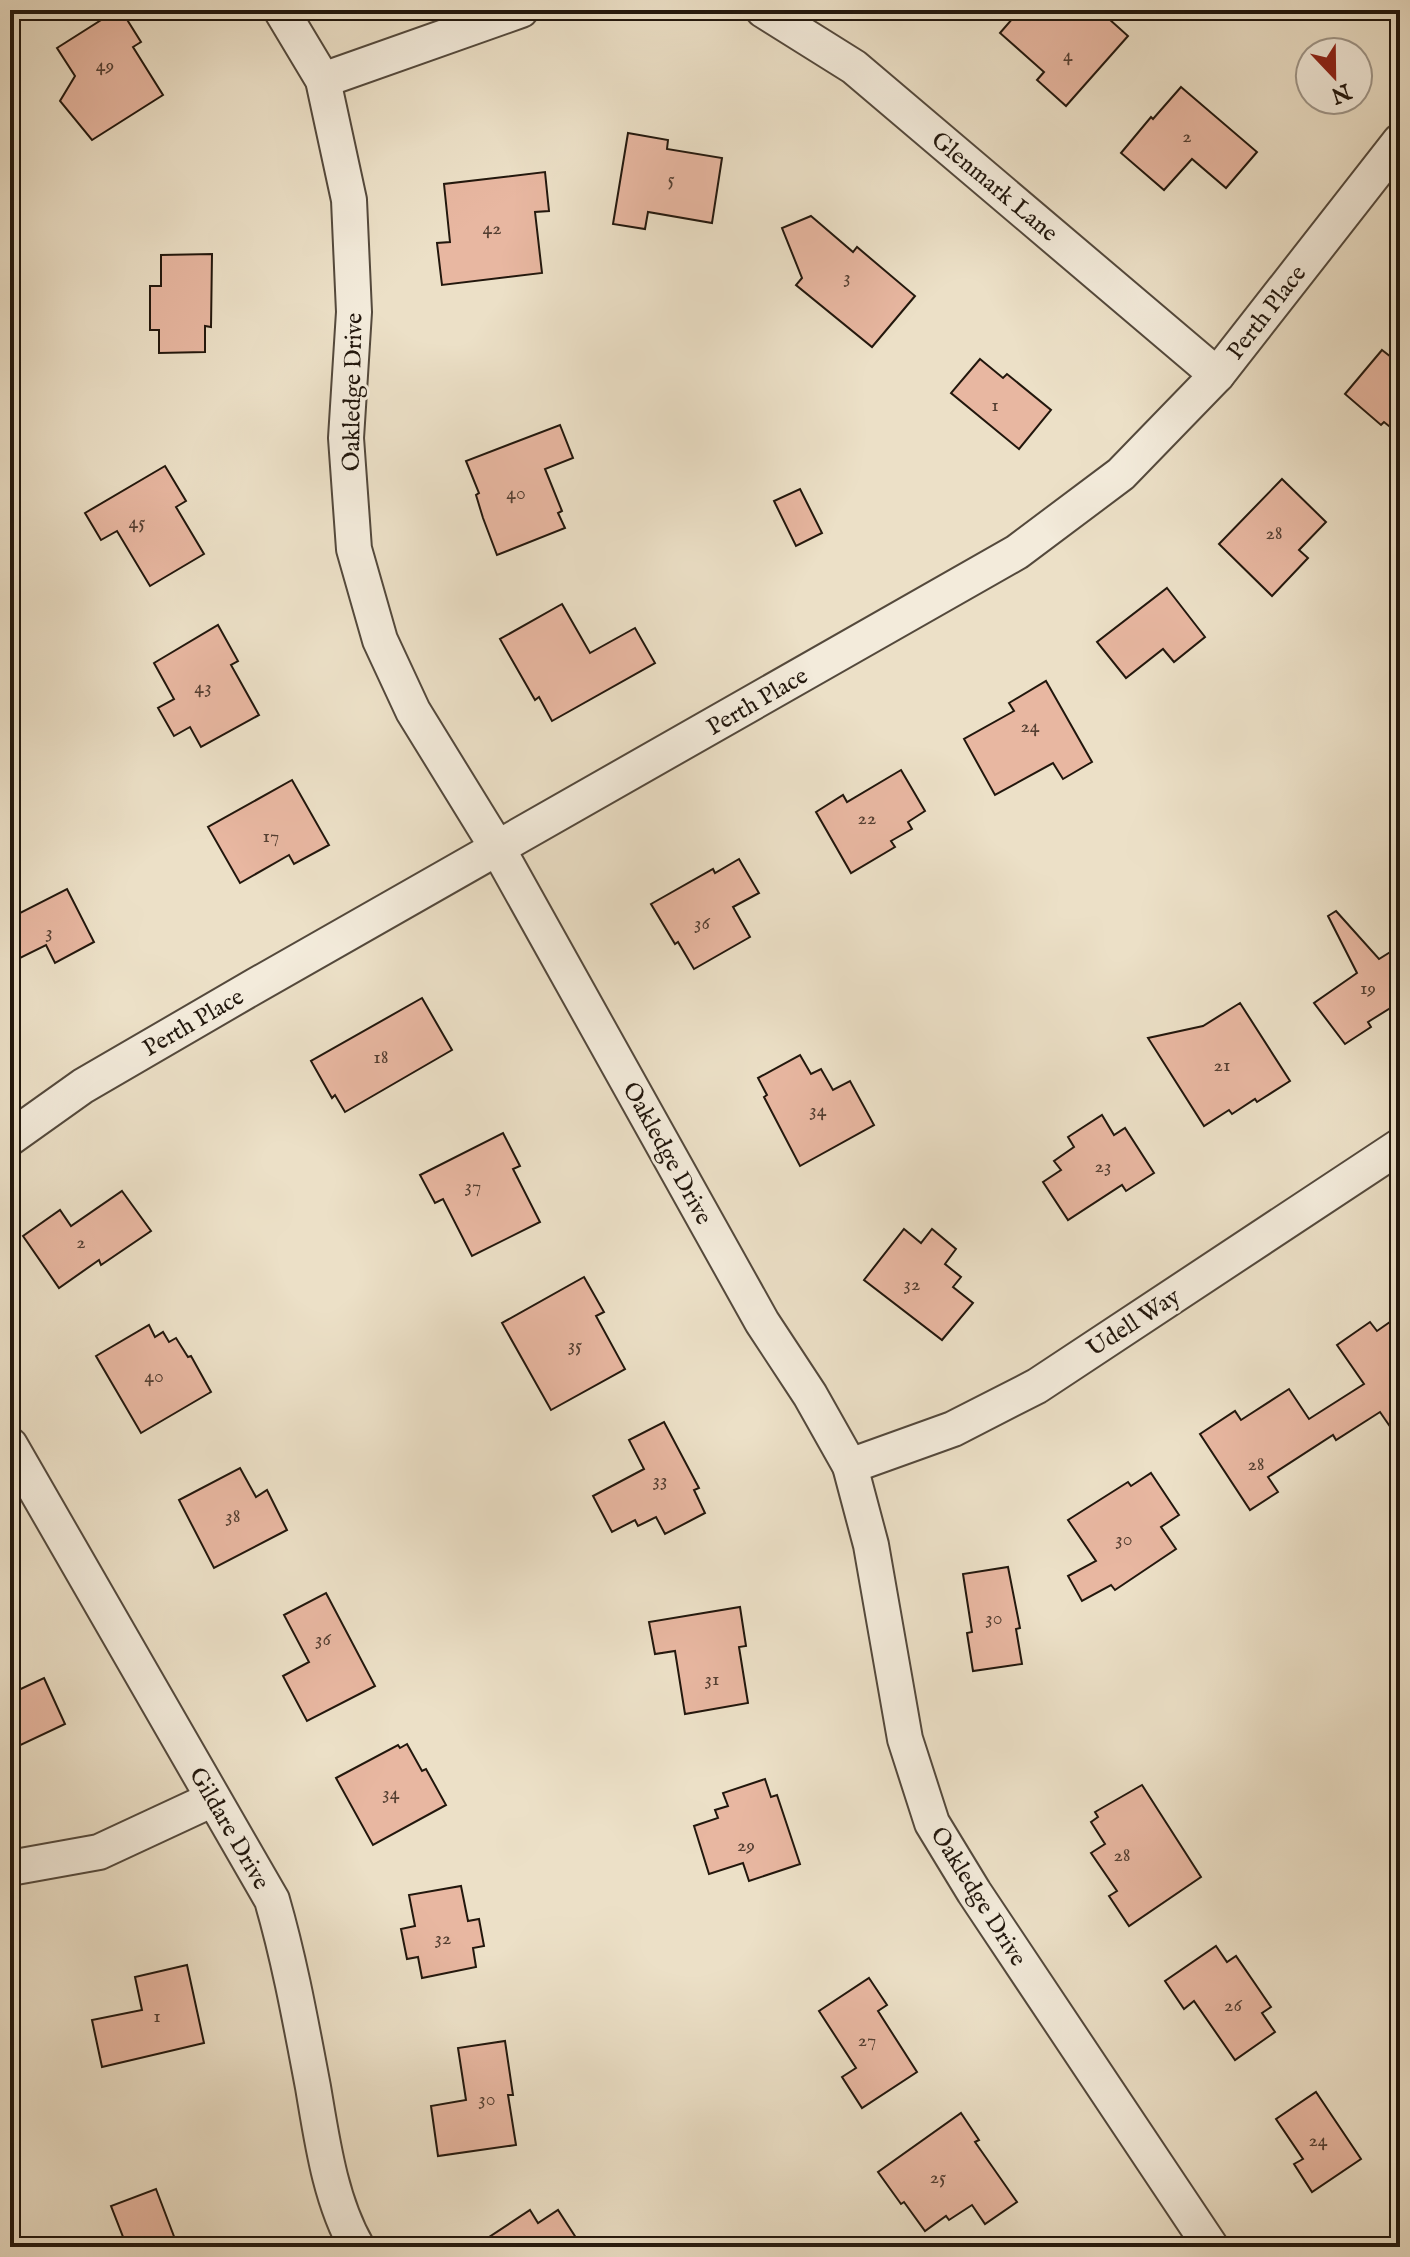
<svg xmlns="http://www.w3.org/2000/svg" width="1410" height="2257" font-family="'IM FELL English',serif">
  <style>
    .building { fill: #e8b7a1; stroke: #22170d; stroke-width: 2 }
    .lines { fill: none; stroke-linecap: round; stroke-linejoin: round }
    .minor-casing { stroke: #54493c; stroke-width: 38 }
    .minor { stroke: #f3ebdb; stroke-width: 34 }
    .labels { text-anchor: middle; stroke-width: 6; stroke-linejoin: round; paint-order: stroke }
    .number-label { font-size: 20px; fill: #543f32 }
    .street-label { font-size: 24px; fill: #22170d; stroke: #f3ebdb }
  </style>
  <rect width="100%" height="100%" fill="#ece0c7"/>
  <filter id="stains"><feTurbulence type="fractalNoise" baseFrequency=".0025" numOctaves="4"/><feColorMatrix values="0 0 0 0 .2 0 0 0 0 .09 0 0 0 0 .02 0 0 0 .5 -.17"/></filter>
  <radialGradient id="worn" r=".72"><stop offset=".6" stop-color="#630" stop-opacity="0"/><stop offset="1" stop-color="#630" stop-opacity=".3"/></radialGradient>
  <g class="building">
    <path d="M117,10H121L141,42L133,47L163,95L92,140L60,101L75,76L57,48Z"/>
    <path d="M1020,10H1099L1128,36L1066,106L1037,80L1044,72L1000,33Z"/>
    <path d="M1181,87L1257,152L1226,188L1192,159L1164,190L1121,153L1151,117L1153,119Z"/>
    <path d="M628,133L668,140L667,149L722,158L712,223L648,212L645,229L613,224Z"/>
    <path d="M545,172L549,211L535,212L542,273L442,285L437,243L450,242L444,184Z"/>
    <path d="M811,216L853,252L857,247L915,296L872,347L796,285L802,278L782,228Z"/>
    <path d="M212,254L211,327L205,326V352L159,353V330H150V286H161V255Z"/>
    <path d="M1382,350L1400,364V435L1384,422L1381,425L1345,394Z"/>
    <path d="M980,359L1003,378L1007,374L1051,410L1019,449L951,393Z"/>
    <path d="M560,425L573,458L545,469L562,511L558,513L565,528L497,555L483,518L476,495L479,493L466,461Z"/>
    <path d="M165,466L186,501L176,507L204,554L150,586L117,531L101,540L85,513Z"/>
    <path d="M1282,479L1326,522L1299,550L1308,558L1272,596L1219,544Z"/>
    <path d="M800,489L822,533L796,546L774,501Z"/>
    <path d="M1167,588L1205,637L1174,662L1163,649L1126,678L1097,642Z"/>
    <path d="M562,604L590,653L635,628L655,663L552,721L539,697L535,700L500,639Z"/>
    <path d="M218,625L238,661L231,665L259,715L201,747L190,727L174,736L158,708L174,699L154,663Z"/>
    <path d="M1046,681L1092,762L1063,779L1053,763L995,795L964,739L1014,711L1009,703Z"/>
    <path d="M901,770L925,811L908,822L912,829L891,841L895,847L851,873L816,812L843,795L847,802Z"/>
    <path d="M292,780L329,845L294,864L289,855L240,883L208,827Z"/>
    <path d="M739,859L759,893L733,907L750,937L694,969L678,942L675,944L651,904L713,869L715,873Z"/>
    <path d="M67,889L94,942L55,963L46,945L10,963V918Z"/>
    <path d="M1336,911L1379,959L1400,946V1002L1368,1022L1371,1027L1345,1044L1314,1003L1357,973L1328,916Z"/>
    <path d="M422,998L452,1050L345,1112L335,1095L332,1098L311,1061Z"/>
    <path d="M1240,1003L1290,1081L1257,1102L1255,1099L1232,1114L1229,1110L1204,1126L1148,1038L1203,1026Z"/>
    <path d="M800,1055L811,1074L821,1069L833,1090L850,1081L874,1125L800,1166L764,1097L767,1095L758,1078Z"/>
    <path d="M1102,1115L1114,1135L1125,1128L1154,1173L1126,1191L1122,1185L1068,1220L1043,1182L1061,1170L1054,1161L1074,1147L1068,1137Z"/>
    <path d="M503,1133L520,1166L513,1169L540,1222L472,1256L443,1199L435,1203L420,1175Z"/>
    <path d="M122,1191L151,1231L101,1265L99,1260L59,1288L23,1236L60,1210L71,1226Z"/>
    <path d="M904,1229L921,1243L932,1229L956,1249L945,1264L961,1277L953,1287L973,1303L942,1340L864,1280Z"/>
    <path d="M584,1277L604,1312L596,1316L625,1369L551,1410L502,1323Z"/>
    <path d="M1400,1315V1441L1380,1412L1336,1440L1333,1435L1268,1477L1278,1492L1250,1510L1200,1434L1235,1411L1241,1420L1289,1389L1309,1419L1364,1384L1337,1345L1370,1322L1377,1331Z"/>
    <path d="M149,1325L155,1337L163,1332L169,1342L176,1338L188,1357L191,1356L211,1392L141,1433L96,1356Z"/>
    <path d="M664,1422L699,1488L694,1490L705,1513L665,1534L656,1517L638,1526L635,1520L612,1532L593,1496L644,1469L629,1440Z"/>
    <path d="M240,1468L256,1497L267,1490L287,1530L214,1568L179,1500Z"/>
    <path d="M1151,1473L1179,1515L1161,1527L1176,1549L1115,1590L1111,1585L1082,1601L1068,1576L1096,1561L1068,1520L1128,1482L1131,1486Z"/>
    <path d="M1008,1567L1020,1628L1016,1629L1022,1664L973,1671L967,1633L972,1632L963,1574Z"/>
    <path d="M326,1593L375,1686L307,1721L283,1676L309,1662L284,1615Z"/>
    <path d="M740,1607L746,1646L739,1647L748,1703L685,1714L675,1651L655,1654L649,1622Z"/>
    <path d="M44,1678L65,1724L10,1750V1694Z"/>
    <path d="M407,1744L422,1771L426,1769L446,1805L373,1845L336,1778L398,1745L400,1748Z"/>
    <path d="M765,1779L771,1797L777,1795L800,1864L749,1881L743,1863L709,1874L694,1826L718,1818L715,1810L728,1806L723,1793Z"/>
    <path d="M1142,1785L1201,1877L1129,1926L1109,1896L1117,1891L1091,1853L1105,1844L1091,1822L1098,1817L1095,1812Z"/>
    <path d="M461,1886L468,1921L479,1919L484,1946L473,1948L476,1967L422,1978L418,1957L407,1959L401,1929L415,1926L409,1895Z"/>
    <path d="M1216,1946L1227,1962L1236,1956L1271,2007L1262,2013L1275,2032L1235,2060L1194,2001L1184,2009L1165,1981Z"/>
    <path d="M187,1965L204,2043L102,2067L92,2020L142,2010L135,1977Z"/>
    <path d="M869,1978L887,2005L878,2011L917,2072L862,2108L842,2077L856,2068L819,2011Z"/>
    <path d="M505,2041L513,2095H508L516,2145L438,2156L431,2106L466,2100L458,2048Z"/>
    <path d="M1316,2092L1361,2159L1312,2192L1294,2164L1303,2159L1276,2119Z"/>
    <path d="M961,2113L979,2140L975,2142L1017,2202L985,2224L972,2205L949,2220L946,2216L925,2231L904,2202L901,2204L878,2172Z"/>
    <path d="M156,2189L178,2247H127L111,2206Z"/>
    <path d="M530,2210L538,2223L558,2210L582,2247H474Z"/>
  </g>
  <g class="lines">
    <g class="minor-casing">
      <g id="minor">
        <path d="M281,10L323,80L349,200L354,312L346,438L354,549L380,640L413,711L498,849L762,1322L810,1395L850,1466L871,1545L905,1739L932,1823L974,1892L1211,2247"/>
        <path d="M763,10L854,67L1217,375"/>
        <path d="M323,80L521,10"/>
        <path d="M10,1138L83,1086L255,986L1017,552L1121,474L1217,375L1400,141"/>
        <path d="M10,1445L272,1900C290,1962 301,2024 313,2087C322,2140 330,2200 357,2247"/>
        <path d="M850,1466L953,1429L1037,1386L1400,1146"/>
        <path d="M10,1868L99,1852L213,1799"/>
      </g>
    </g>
    <use href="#minor" class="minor"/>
  </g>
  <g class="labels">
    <g class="number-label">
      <text x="1068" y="61">4</text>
      <text x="105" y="71">49</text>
      <text x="1187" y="142">2</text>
      <text x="671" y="185">5</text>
      <text x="492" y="234">42</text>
      <text x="847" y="283">3</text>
      <text x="995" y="411">1</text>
      <text x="516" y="499">40</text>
      <text x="137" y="528">45</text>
      <text x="1274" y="539">28</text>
      <text x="203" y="693">43</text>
      <text x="1030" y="732">24</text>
      <text x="867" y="824">22</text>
      <text x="271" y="842">17</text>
      <text x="702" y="929">36</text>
      <text x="49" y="938">3</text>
      <text x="1368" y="994">19</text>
      <text x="381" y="1063">18</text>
      <text x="1222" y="1071">21</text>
      <text x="818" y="1116">34</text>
      <text x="1103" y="1172">23</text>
      <text x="473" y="1192">37</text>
      <text x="81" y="1248">2</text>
      <text x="912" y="1290">32</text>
      <text x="575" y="1351">35</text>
      <text x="154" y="1382">40</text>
      <text x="1256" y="1470">28</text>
      <text x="660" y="1486">33</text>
      <text x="233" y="1522">38</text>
      <text x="1124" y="1545">30</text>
      <text x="994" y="1624">30</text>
      <text x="323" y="1645">36</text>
      <text x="712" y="1685">31</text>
      <text x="391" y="1799">34</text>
      <text x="746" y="1851">29</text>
      <text x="1122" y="1861">28</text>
      <text x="443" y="1944">32</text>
      <text x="1233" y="2011">26</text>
      <text x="157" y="2022">1</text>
      <text x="867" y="2046">27</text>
      <text x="487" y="2105">30</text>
      <text x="1318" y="2146">24</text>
      <text x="938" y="2183">25</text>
    </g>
    <g class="street-label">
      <text transform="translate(995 186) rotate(40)" y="8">Glenmark Lane</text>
      <text transform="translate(1266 312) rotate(-52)" y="8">Perth Place</text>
      <text transform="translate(352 392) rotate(-89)" y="8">Oakledge Drive</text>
      <text transform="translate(757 701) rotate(-30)" y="8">Perth Place</text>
      <text transform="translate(193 1022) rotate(-30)" y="8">Perth Place</text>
      <text transform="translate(668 1153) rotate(61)" y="8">Oakledge Drive</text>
      <text transform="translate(1133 1322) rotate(-33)" y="8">Udell Way</text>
      <text transform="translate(230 1828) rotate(60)" y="8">Gildare Drive</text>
      <text transform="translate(979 1896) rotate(58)" y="8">Oakledge Drive</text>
    </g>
  </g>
  <rect width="1410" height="2257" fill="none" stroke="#ece0c7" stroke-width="40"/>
  <rect x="12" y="12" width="1386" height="2233" fill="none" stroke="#22170d" stroke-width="4"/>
  <rect x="20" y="20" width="1370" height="2217" fill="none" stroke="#22170d" stroke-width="2"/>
  <g transform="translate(1334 76) rotate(158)"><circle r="38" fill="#f3ebdb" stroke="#9f9689" stroke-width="2"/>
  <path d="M0-6L14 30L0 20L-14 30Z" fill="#8f2418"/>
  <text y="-12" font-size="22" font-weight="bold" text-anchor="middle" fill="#22170d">N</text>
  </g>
  <rect width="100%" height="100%" filter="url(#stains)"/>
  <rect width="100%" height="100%" fill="url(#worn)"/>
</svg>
